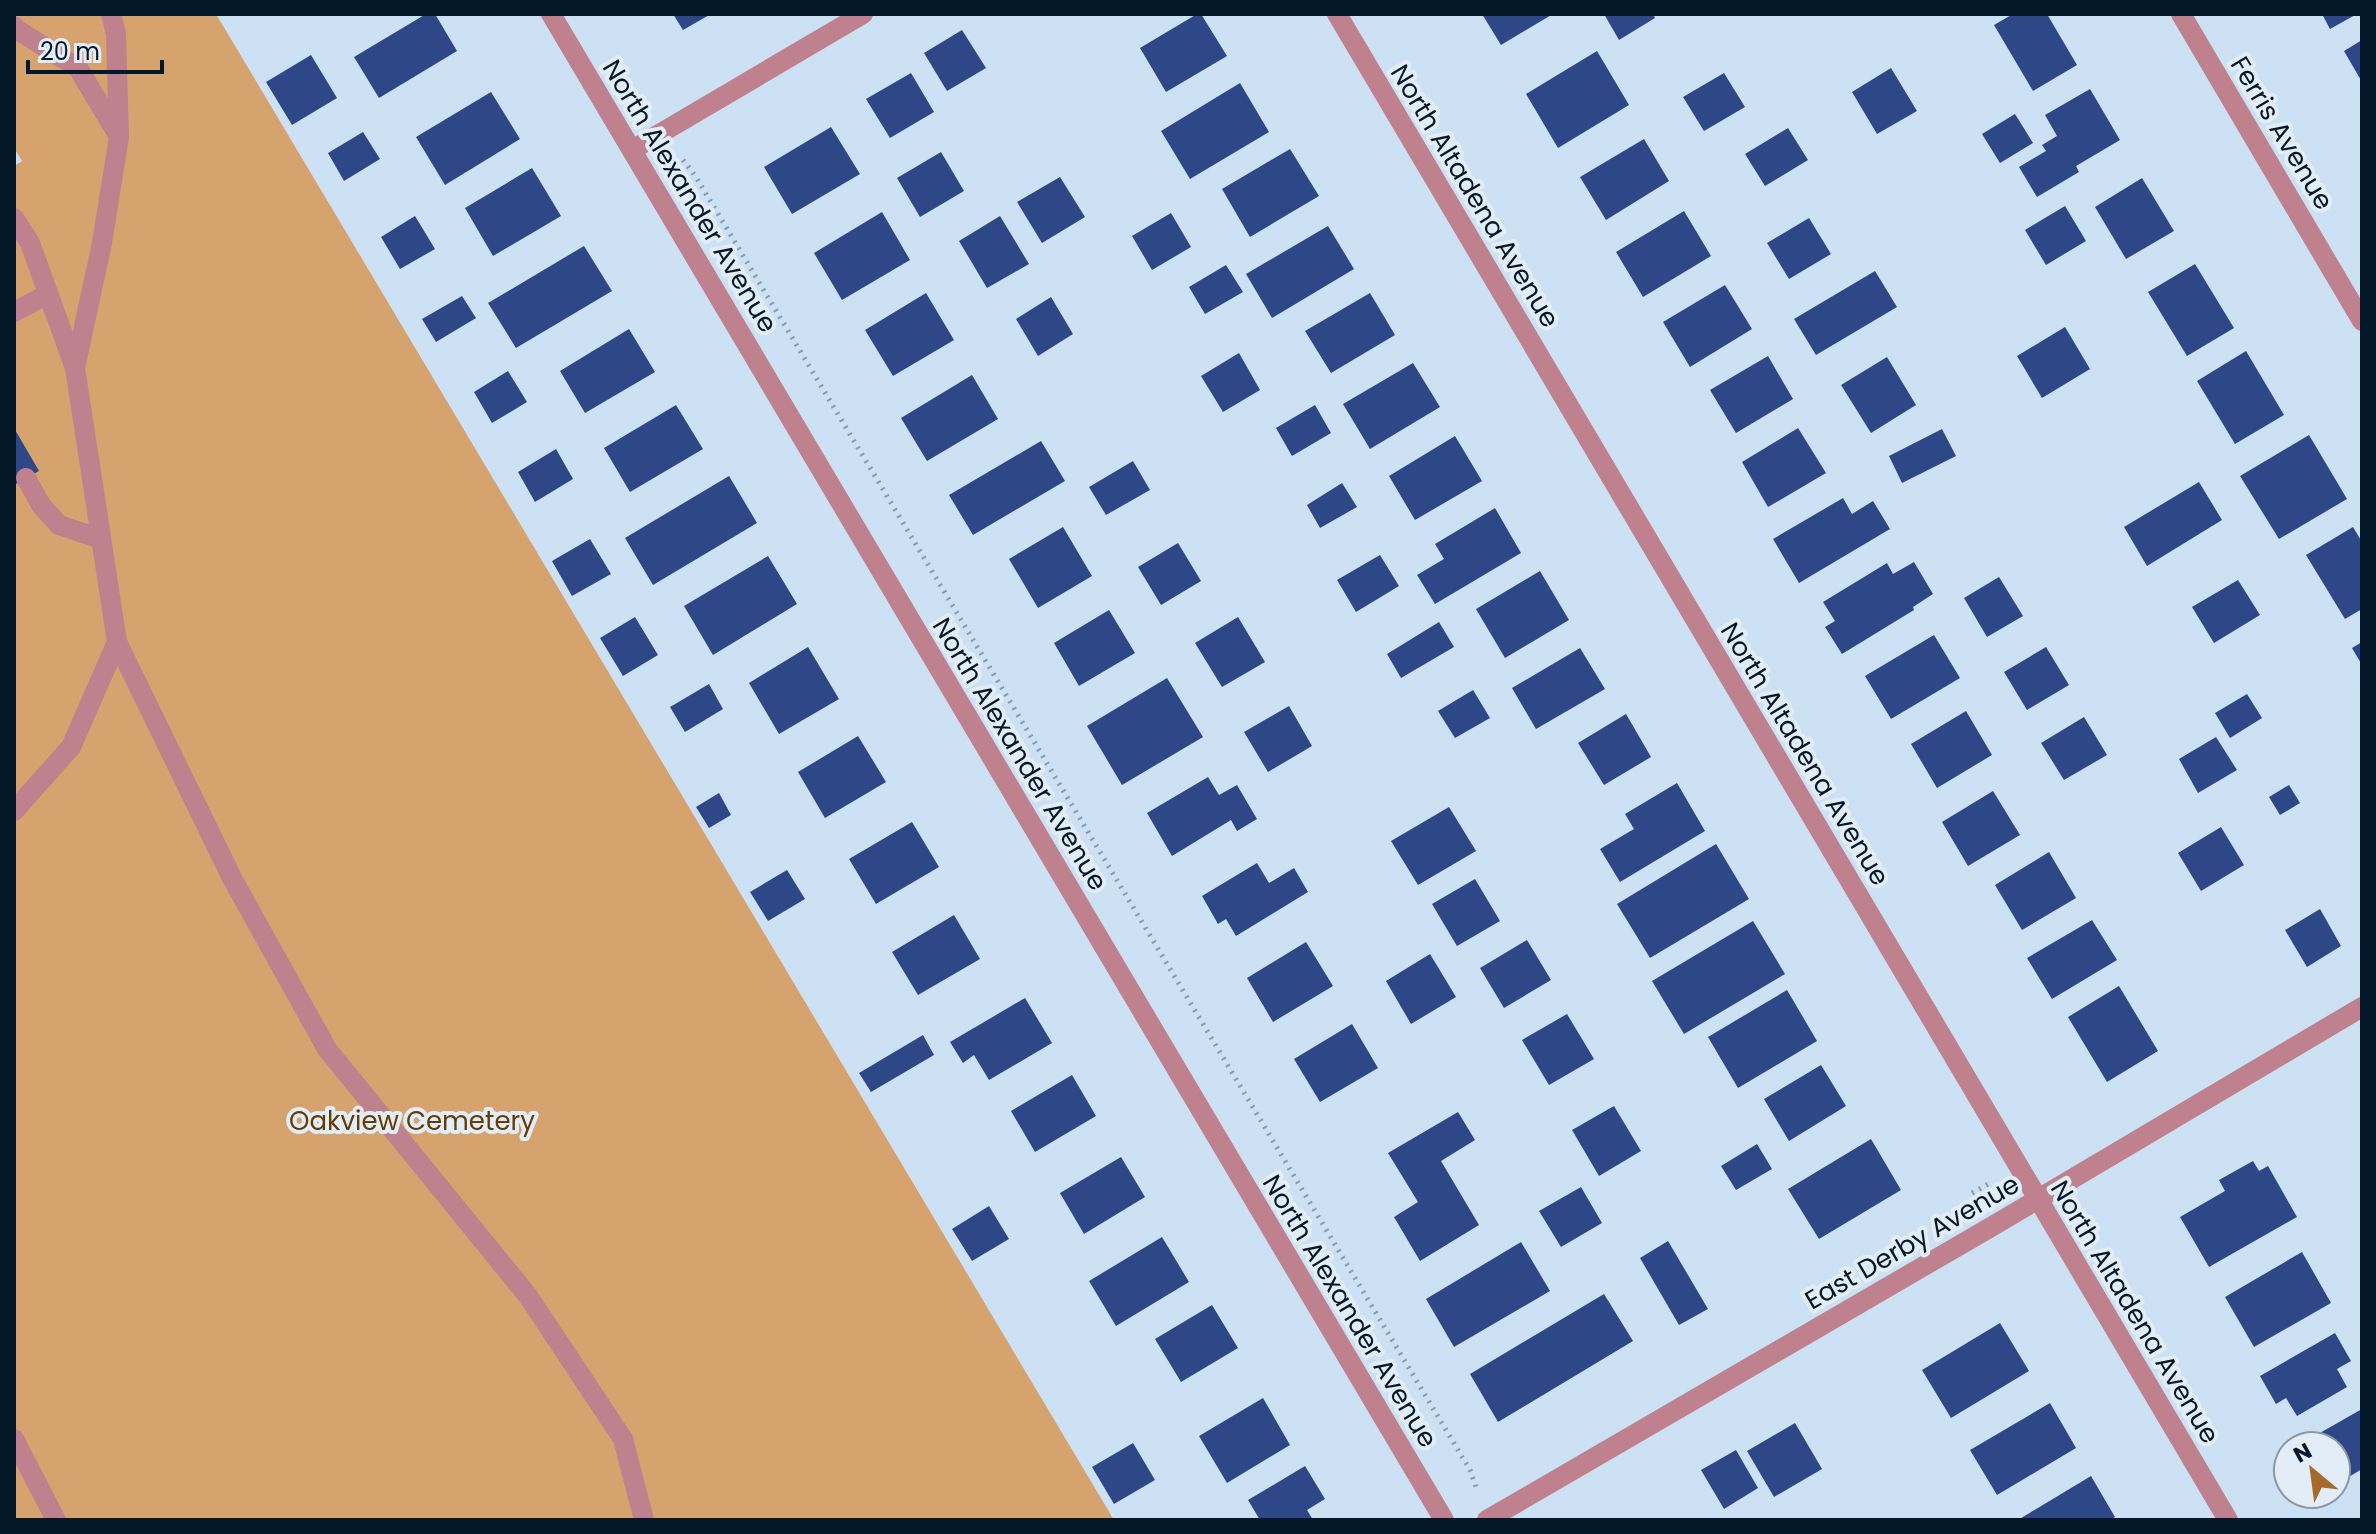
<svg xmlns="http://www.w3.org/2000/svg" width="2376" height="1534" font-family="Poppins,sans-serif">
  <style>
    .green { fill: #d6a26e }
    .building { fill: #2e4787 }
    .lines { fill: none; stroke-linecap: round; stroke-linejoin: round }
    .path { stroke: #889cae; stroke-width: 5; stroke-dasharray: 2 6; stroke-linecap: butt }
    .minor { stroke: #be818d; stroke-width: 20 }
    .labels { text-anchor: middle; stroke-width: 8; stroke-linejoin: round; paint-order: stroke }
    .street-label { font-size: 26px; fill: #041829; stroke: #e3edf7 }
    .park-label { font-size: 26px; fill: #653c05; stroke: #e3edf7 }
  </style>
  <rect width="100%" height="100%" fill="#cde1f4"/>
  <path class="green" d="M14,14H216L1114,1520H14V166L22,161L14,148Z"/>
  <g class="building">
    <path d="M426,14H435L457,51L379,98L354,57Z"/>
    <path d="M673,14H711L683,30Z"/>
    <path d="M1197,14H1201L1227,56L1166,92L1140,48Z"/>
    <path d="M1482,14H1553L1501,45Z"/>
    <path d="M1604,14H1653L1655,18L1619,40Z"/>
    <path d="M2013,14H2047L2077,65L2033,91L1994,25Z"/>
    <path d="M2322,14H2357L2330,29Z"/>
    <path d="M962,30L986,68L947,91L924,53Z"/>
    <path d="M2362,40V82L2344,51Z"/>
    <path d="M1597,51L1629,105L1558,148L1526,94Z"/>
    <path d="M311,55L337,98L292,125L266,82Z"/>
    <path d="M1891,68L1917,111L1877,134L1852,92Z"/>
    <path d="M911,73L934,112L890,138L866,99Z"/>
    <path d="M1724,73L1745,107L1704,131L1683,97Z"/>
    <path d="M1240,83L1269,132L1190,179L1161,131Z"/>
    <path d="M2090,89L2120,140L2076,166L2079,172L2037,197L2019,167L2046,151L2042,145L2057,136L2045,115Z"/>
    <path d="M491,92L520,139L445,185L416,137Z"/>
    <path d="M2015,114L2033,143L2000,163L1982,134Z"/>
    <path d="M831,127L860,174L792,214L764,167Z"/>
    <path d="M1788,128L1808,160L1765,186L1745,154Z"/>
    <path d="M363,132L380,159L344,181L328,153Z"/>
    <path d="M1644,139L1669,181L1606,220L1580,177Z"/>
    <path d="M1290,149L1319,196L1250,237L1222,189Z"/>
    <path d="M941,152L964,191L920,217L897,178Z"/>
    <path d="M532,168L561,216L493,256L465,208Z"/>
    <path d="M1060,177L1085,217L1042,243L1017,202Z"/>
    <path d="M2142,178L2174,231L2126,259L2095,207Z"/>
    <path d="M2065,206L2086,241L2046,265L2025,230Z"/>
    <path d="M1684,211L1711,256L1643,297L1616,252Z"/>
    <path d="M882,212L910,260L842,300L814,253Z"/>
    <path d="M1171,213L1191,247L1152,270L1132,236Z"/>
    <path d="M415,216L435,249L400,269L381,237Z"/>
    <path d="M1000,216L1029,264L987,288L959,241Z"/>
    <path d="M1809,218L1831,254L1789,279L1767,243Z"/>
    <path d="M1328,226L1354,269L1272,318L1246,274Z"/>
    <path d="M584,246L612,291L516,348L488,303Z"/>
    <path d="M2195,264L2234,328L2187,356L2148,292Z"/>
    <path d="M1226,265L1243,292L1205,314L1189,287Z"/>
    <path d="M1875,271L1897,307L1816,355L1794,319Z"/>
    <path d="M1725,285L1752,329L1690,367L1663,322Z"/>
    <path d="M926,293L954,340L893,376L865,330Z"/>
    <path d="M1370,293L1395,335L1331,373L1305,331Z"/>
    <path d="M462,296L476,318L436,342L422,319Z"/>
    <path d="M1051,297L1073,334L1038,356L1016,319Z"/>
    <path d="M2065,327L2090,369L2042,398L2017,356Z"/>
    <path d="M629,329L655,372L585,413L560,371Z"/>
    <path d="M2246,351L2284,415L2235,444L2197,381Z"/>
    <path d="M1239,353L1260,390L1223,412L1201,376Z"/>
    <path d="M1768,356L1793,399L1736,433L1710,390Z"/>
    <path d="M1887,357L1916,405L1871,433L1841,385Z"/>
    <path d="M1413,363L1440,407L1370,449L1343,404Z"/>
    <path d="M508,371L527,402L492,423L474,392Z"/>
    <path d="M972,375L998,419L927,461L901,418Z"/>
    <path d="M676,405L703,449L630,492L604,448Z"/>
    <path d="M1315,405L1331,433L1292,456L1276,428Z"/>
    <path d="M14,428L39,471L14,485Z"/>
    <path d="M1798,428L1826,473L1768,507L1742,462Z"/>
    <path d="M1942,429L1956,456L1902,483L1889,456Z"/>
    <path d="M2309,435L2347,499L2279,539L2240,476Z"/>
    <path d="M1455,436L1482,481L1415,520L1389,476Z"/>
    <path d="M1041,441L1065,481L973,535L949,495Z"/>
    <path d="M556,449L573,479L535,502L518,472Z"/>
    <path d="M1133,461L1150,490L1106,515L1089,487Z"/>
    <path d="M729,476L757,523L653,585L625,538Z"/>
    <path d="M2199,482L2222,520L2147,566L2124,527Z"/>
    <path d="M1342,483L1357,507L1320,528L1307,505Z"/>
    <path d="M1843,498L1852,514L1873,501L1890,529L1799,583L1773,539Z"/>
    <path d="M1495,508L1521,553L1435,604L1417,575L1444,559L1435,544Z"/>
    <path d="M1063,527L1092,576L1038,608L1009,559Z"/>
    <path d="M2353,527L2362,542V609L2345,619L2306,555Z"/>
    <path d="M590,539L611,574L572,596L552,561Z"/>
    <path d="M1178,543L1201,581L1161,605L1138,567Z"/>
    <path d="M1380,555L1399,586L1356,612L1337,580Z"/>
    <path d="M768,556L797,604L713,655L684,606Z"/>
    <path d="M1914,562L1933,594L1913,607L1914,610L1842,654L1825,627L1835,621L1823,602L1887,563L1893,574Z"/>
    <path d="M1540,571L1569,620L1505,658L1476,609Z"/>
    <path d="M1999,577L2023,616L1987,637L1964,598Z"/>
    <path d="M2238,580L2260,615L2214,643L2192,607Z"/>
    <path d="M1109,610L1135,653L1079,686L1054,643Z"/>
    <path d="M635,617L658,655L623,676L600,638Z"/>
    <path d="M1238,617L1265,662L1222,687L1195,643Z"/>
    <path d="M1439,622L1454,647L1401,678L1387,654Z"/>
    <path d="M1934,635L1960,678L1891,719L1865,676Z"/>
    <path d="M2362,642V665L2352,648Z"/>
    <path d="M808,647L839,699L779,734L749,683Z"/>
    <path d="M2046,647L2069,685L2027,710L2004,672Z"/>
    <path d="M1580,648L1605,689L1536,729L1512,688Z"/>
    <path d="M1167,678L1203,737L1122,785L1087,726Z"/>
    <path d="M709,684L723,709L685,732L670,707Z"/>
    <path d="M1473,690L1490,718L1455,738L1438,711Z"/>
    <path d="M2247,694L2262,718L2230,738L2215,713Z"/>
    <path d="M1289,706L1312,746L1268,772L1244,732Z"/>
    <path d="M1966,711L1992,755L1937,788L1911,744Z"/>
    <path d="M1626,714L1651,757L1604,785L1578,743Z"/>
    <path d="M2084,717L2107,755L2064,780L2041,743Z"/>
    <path d="M858,736L886,782L825,818L798,772Z"/>
    <path d="M2216,737L2237,770L2198,793L2179,759Z"/>
    <path d="M1208,777L1219,795L1237,785L1257,819L1237,831L1231,820L1172,856L1147,813Z"/>
    <path d="M1677,783L1705,831L1620,882L1600,849L1634,829L1625,814Z"/>
    <path d="M2289,785L2300,803L2280,815L2269,797Z"/>
    <path d="M1993,791L2020,835L1968,866L1942,822Z"/>
    <path d="M719,793L731,815L709,828L696,807Z"/>
    <path d="M1449,807L1476,851L1418,885L1391,841Z"/>
    <path d="M912,822L939,867L876,904L849,859Z"/>
    <path d="M2221,827L2244,865L2201,891L2178,853Z"/>
    <path d="M1716,844L1749,899L1650,958L1617,904Z"/>
    <path d="M2049,852L2076,898L2022,930L1995,885Z"/>
    <path d="M1257,863L1269,883L1294,868L1308,892L1236,936L1226,919L1218,924L1202,896Z"/>
    <path d="M787,870L805,899L768,921L750,892Z"/>
    <path d="M1475,879L1500,921L1457,946L1432,904Z"/>
    <path d="M2320,909L2341,946L2307,967L2285,930Z"/>
    <path d="M954,915L980,959L918,995L892,952Z"/>
    <path d="M2092,920L2117,960L2052,999L2027,958Z"/>
    <path d="M1753,921L1785,974L1684,1034L1652,981Z"/>
    <path d="M1527,940L1551,980L1504,1008L1480,968Z"/>
    <path d="M1306,942L1333,986L1273,1022L1247,978Z"/>
    <path d="M1430,954L1456,997L1411,1024L1386,981Z"/>
    <path d="M2119,986L2158,1051L2107,1082L2068,1017Z"/>
    <path d="M1787,990L1817,1041L1738,1088L1708,1037Z"/>
    <path d="M1025,998L1052,1043L989,1080L974,1055L963,1063L950,1042Z"/>
    <path d="M1567,1014L1594,1059L1549,1085L1522,1040Z"/>
    <path d="M1352,1024L1378,1068L1320,1102L1294,1059Z"/>
    <path d="M923,1035L934,1055L871,1092L859,1073Z"/>
    <path d="M1821,1065L1846,1106L1789,1141L1764,1099Z"/>
    <path d="M1072,1075L1096,1116L1035,1152L1011,1111Z"/>
    <path d="M1614,1106L1641,1151L1599,1176L1572,1130Z"/>
    <path d="M1458,1112L1475,1140L1441,1161L1479,1225L1420,1261L1394,1217L1418,1202L1388,1153Z"/>
    <path d="M1871,1139L1901,1190L1819,1239L1788,1189Z"/>
    <path d="M1757,1144L1772,1169L1736,1190L1721,1166Z"/>
    <path d="M1121,1157L1145,1197L1084,1234L1060,1193Z"/>
    <path d="M2253,1161L2259,1171L2268,1166L2297,1217L2209,1267L2180,1217L2225,1191L2219,1180Z"/>
    <path d="M1581,1187L1602,1223L1561,1247L1539,1211Z"/>
    <path d="M989,1206L1009,1239L972,1261L952,1229Z"/>
    <path d="M1162,1237L1189,1282L1116,1326L1089,1281Z"/>
    <path d="M1668,1241L1708,1309L1679,1325L1640,1258Z"/>
    <path d="M1521,1242L1550,1291L1454,1347L1426,1299Z"/>
    <path d="M2302,1252L2331,1303L2254,1347L2225,1297Z"/>
    <path d="M1604,1294L1633,1341L1498,1422L1470,1374Z"/>
    <path d="M1212,1305L1238,1348L1181,1382L1155,1339Z"/>
    <path d="M2000,1323L2029,1371L1951,1418L1922,1370Z"/>
    <path d="M2335,1333L2351,1361L2337,1369L2347,1387L2297,1416L2286,1398L2276,1404L2260,1376Z"/>
    <path d="M1263,1398L1290,1445L1227,1483L1199,1436Z"/>
    <path d="M2050,1403L2076,1448L1997,1495L1970,1450Z"/>
    <path d="M2362,1409V1469L2337,1484L2336,1446H2316L2311,1438Z"/>
    <path d="M1795,1423L1822,1469L1774,1497L1747,1451Z"/>
    <path d="M1133,1443L1155,1480L1114,1504L1092,1467Z"/>
    <path d="M1736,1450L1758,1488L1724,1509L1701,1470Z"/>
    <path d="M1305,1466L1325,1499L1307,1510L1313,1520H1260L1248,1500Z"/>
    <path d="M2091,1476L2115,1517L2109,1520H2018Z"/>
  </g>
  <g class="lines">
    <g class="path">
      <path d="M683,160L696,177L1470,1470L1476,1487"/>
      <path d="M1972,1193L1990,1183"/>
    </g>
    <g class="minor">
      <path d="M551,14L1444,1520"/>
      <path d="M1337,14L2228,1520"/>
      <path d="M2181,14L2362,321"/>
      <path d="M14,26L16,29L78,68L117,133"/>
      <path d="M632,150L863,14"/>
      <path d="M14,218L30,243L75,368L117,642L71,747L14,811"/>
      <path d="M14,312L48,294"/>
      <path d="M75,368L102,243L119,137L116,34L111,14"/>
      <path d="M26,478L41,505L59,525L101,539"/>
      <path d="M117,642L233,880L327,1049L528,1296L623,1439L644,1520"/>
      <path d="M14,1439L56,1520"/>
      <path d="M1487,1520L1991,1227L2362,1007"/>
    </g>
  </g>
  <g class="labels">
    <g class="street-label">
      <text transform="translate(2282 133) rotate(59)" y="9">Ferris Avenue</text>
      <text transform="translate(690 196) rotate(59)" y="9">North Alexander Avenue</text>
      <text transform="translate(1475 196) rotate(59)" y="9">North Altadena Avenue</text>
      <text transform="translate(1020 754) rotate(59)" y="9">North Alexander Avenue</text>
      <text transform="translate(1805 754) rotate(59)" y="9">North Altadena Avenue</text>
      <text transform="translate(1912 1242) rotate(-30)" y="9">East Derby Avenue</text>
      <text transform="translate(1350 1311) rotate(59)" y="9">North Alexander Avenue</text>
      <text transform="translate(2135 1312) rotate(59)" y="9">North Altadena Avenue</text>
    </g>
    <g class="park-label">
      <text x="412" y="1130">Oakview Cemetery</text>
    </g>
  </g>
  <rect width="2376" height="1534" fill="none" stroke="#041829" stroke-width="32"/>
  <g transform="translate(2312 1470) rotate(331)"><circle r="38" fill="#e3edf7" stroke="#8a98a5" stroke-width="2"/>
  <path d="M0-6L14 30L0 20L-14 30Z" fill="#a46b29"/>
  <text y="-12" font-size="22" font-weight="bold" text-anchor="middle" fill="#041829">N</text>
  </g>
  <path d="M28 60v12h134v-12" fill="none" stroke="#041829" stroke-width="4"/>
  <text x="40" y="60" font-size="24" fill="#041829" stroke="#e3edf7" stroke-width="6" paint-order="stroke">20 m</text>
</svg>
